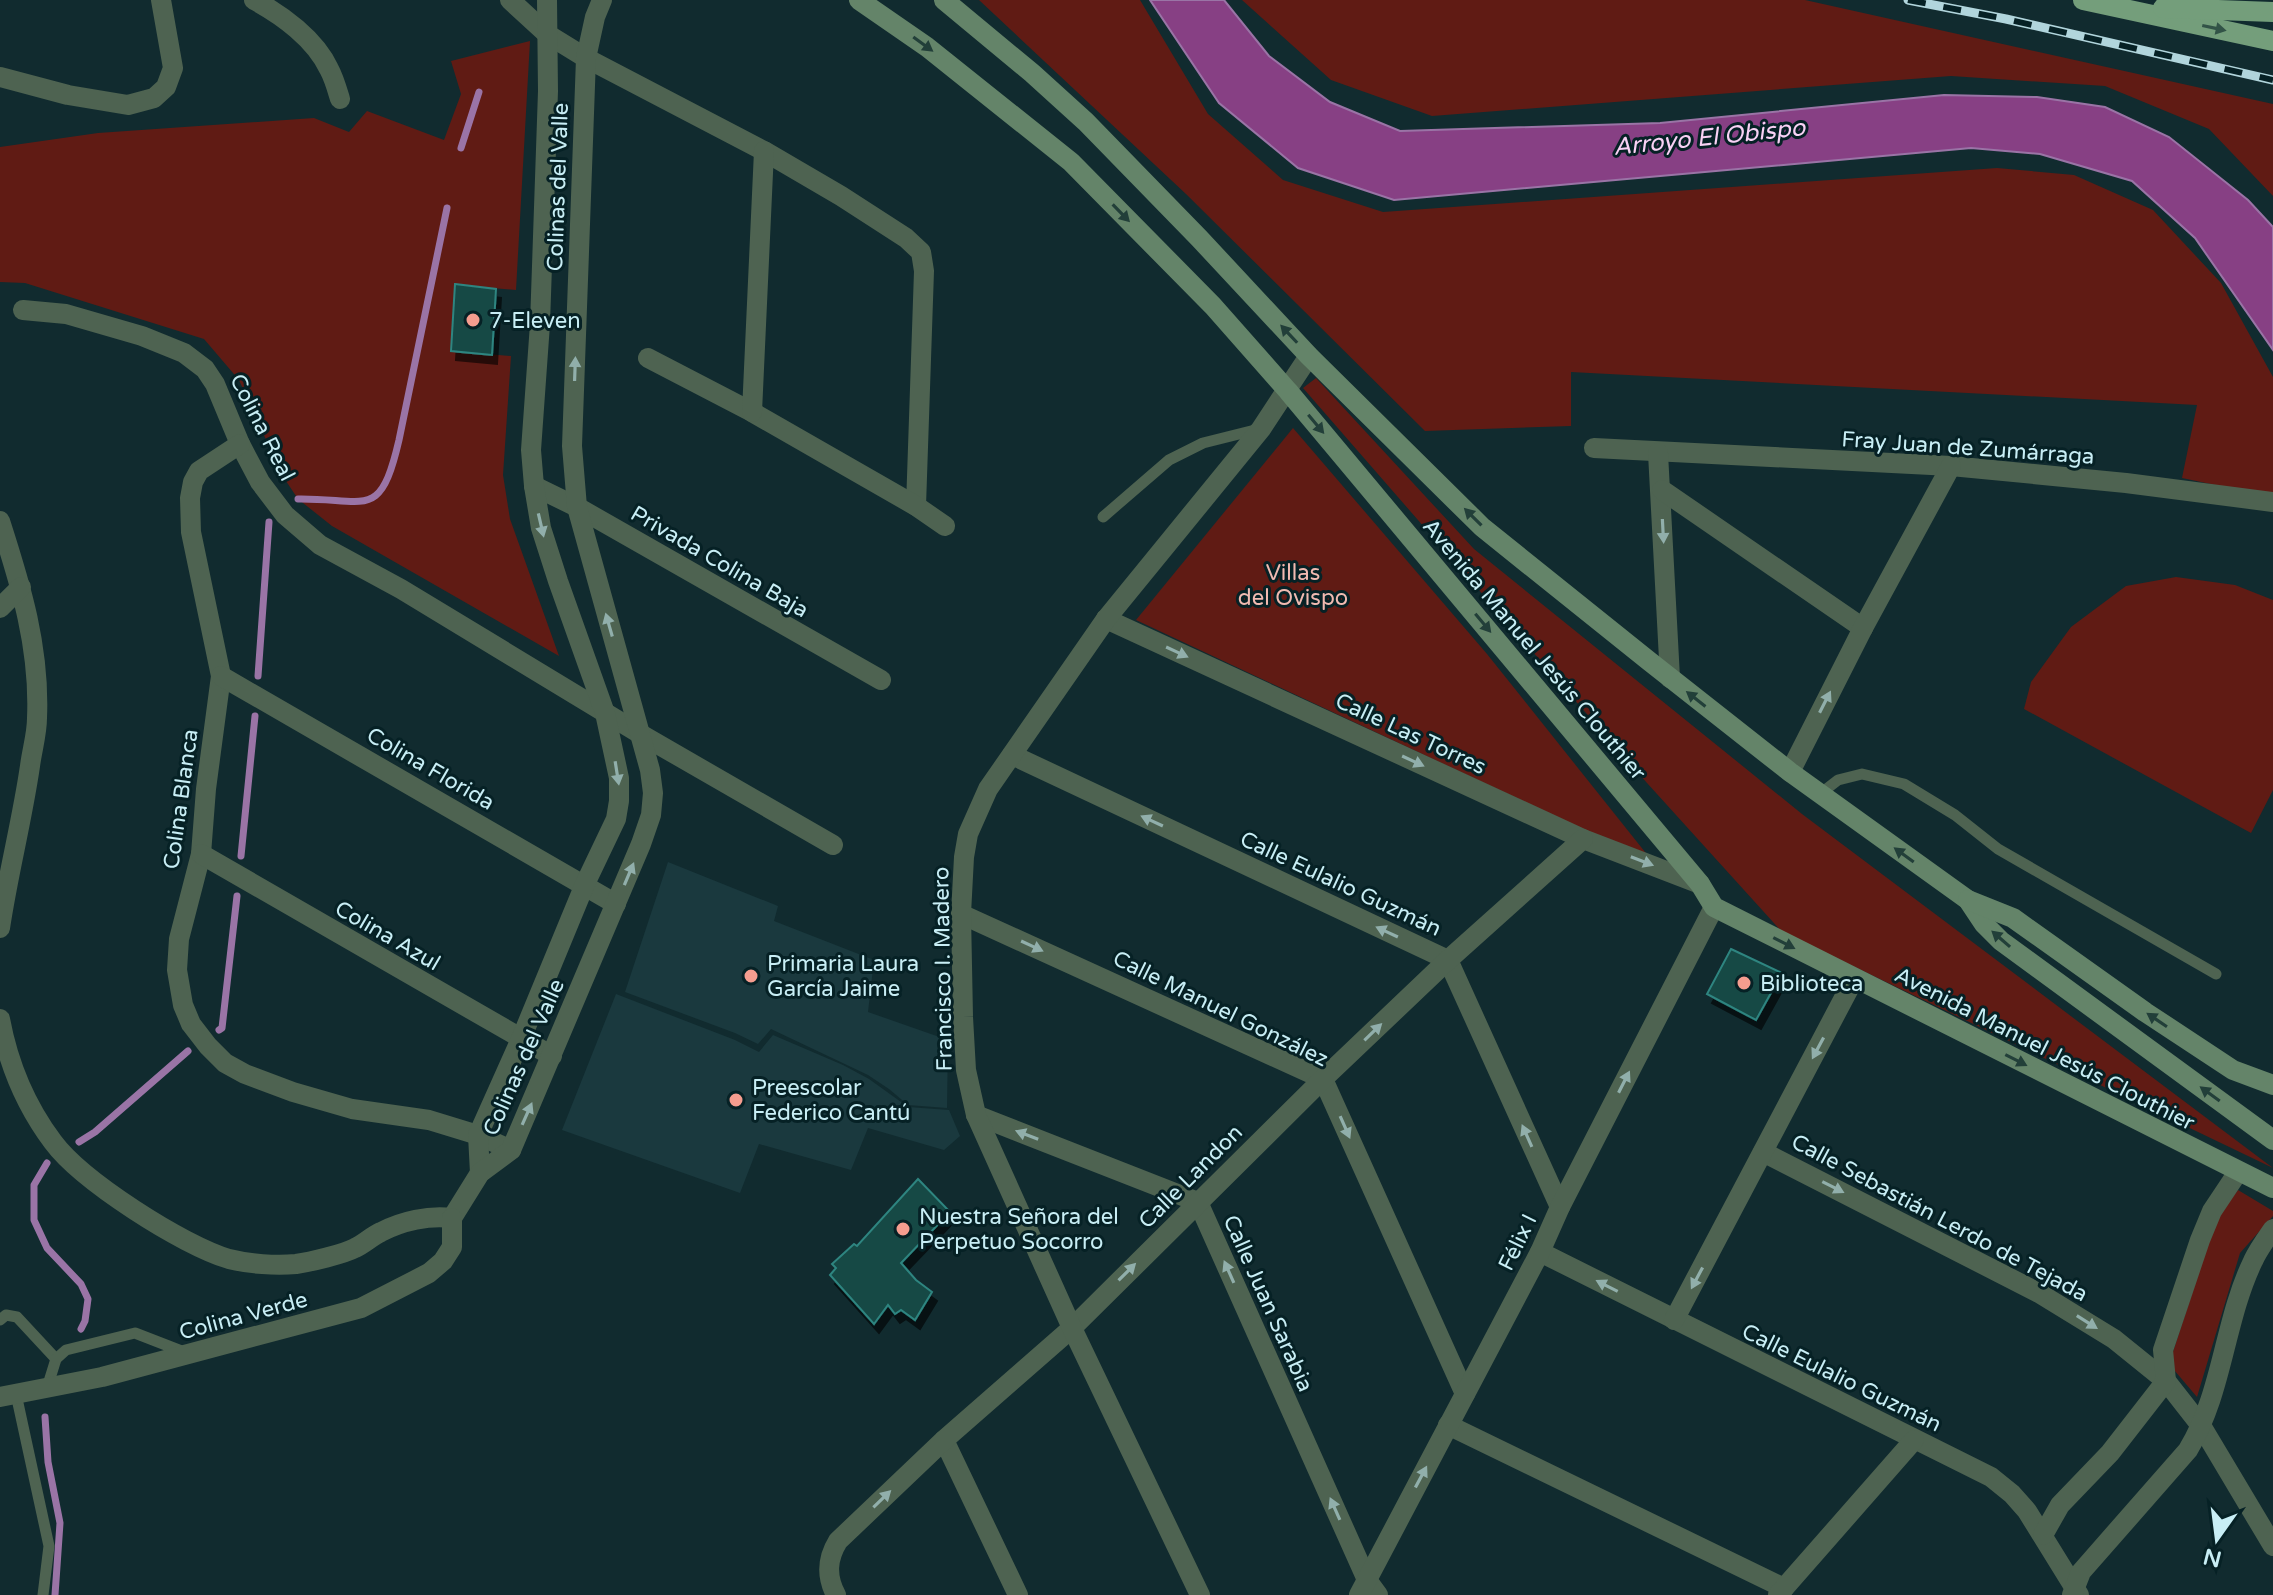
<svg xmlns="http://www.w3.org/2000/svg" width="2273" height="1595" font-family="'Varela Round',sans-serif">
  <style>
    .built { fill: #1a393e }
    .green { fill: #601b14 }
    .water { fill: #874084; stroke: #9a74a6; stroke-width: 2 }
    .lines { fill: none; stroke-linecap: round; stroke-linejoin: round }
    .stream { stroke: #9a74a6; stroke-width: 7 }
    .building { fill: #174945; stroke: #2e8580; stroke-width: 2; filter: url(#shadow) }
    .lane { stroke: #4e6351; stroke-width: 11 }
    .street { stroke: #4e6351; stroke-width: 20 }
    .secondary { stroke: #648469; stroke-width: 20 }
    .primary { stroke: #749e7b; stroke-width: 20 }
    .rail-casing { stroke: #b1d5dc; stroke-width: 9 }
    .rail { stroke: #062125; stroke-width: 6; stroke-dasharray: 18; stroke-linecap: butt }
    .oneway { fill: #325347 }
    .oneway2 { fill: #223f39 }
    .oneway3 { fill: #91afab }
    .poi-dot { fill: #f59d8f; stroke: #062125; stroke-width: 3 }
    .labels { text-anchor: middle; stroke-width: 6; stroke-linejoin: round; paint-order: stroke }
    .street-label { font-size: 22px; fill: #c8eef5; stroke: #062125 }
    .poi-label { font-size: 22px; fill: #c8eef5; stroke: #062125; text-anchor: start }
    .park-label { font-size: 22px; fill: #f1bab1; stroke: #062125 }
    .water-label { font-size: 24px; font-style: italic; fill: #f9d1f5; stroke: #062125 }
  </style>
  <defs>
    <filter id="shadow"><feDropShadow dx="5" dy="9" stdDeviation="0" flood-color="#0009"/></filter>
  </defs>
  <rect width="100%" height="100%" fill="#112b2f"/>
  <g class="built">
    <path d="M668,862L778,906L774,921L874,960L868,1012L948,1040L947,1108L908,1105L889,1089L868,1075L771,1029L758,1044L735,1033L625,992Z"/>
    <path d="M616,994L735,1040L759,1052L773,1035L843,1065L869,1079L908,1107L949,1110L960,1136L944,1150L868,1128L851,1170L759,1144L740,1193L562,1130Z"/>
  </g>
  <g class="green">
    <path d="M979,0H1140L1208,114L1283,180L1383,212L1997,168L2074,175L2153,210L2221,283L2273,377V497L2182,478L2197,405L1571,372V426L1425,431L1186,194Z"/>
    <path d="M1242,0H1805L2273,104V196L2209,129L2105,86L1951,76L1432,116L1331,80Z"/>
    <path d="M530,41L516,290L455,285L452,351L511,356L503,475L510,519L559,656L332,526L298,499L282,475L239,380L204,339L25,283L0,282V147L98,133L314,118L349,132L367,111L444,140L461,94L451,61Z"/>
    <path d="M1316,378L1474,549L1802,814L2273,1168L1782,932L1647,783L1303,388Z"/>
    <path d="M1293,428L1487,654L1653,862L1136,620Z"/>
    <path d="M2176,577L2235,585L2273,600V790L2251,833L2024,709L2031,682L2071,627L2126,586Z"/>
    <path d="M2238,1190L2273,1211V1216L2240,1253L2197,1397L2169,1364L2217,1217Z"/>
  </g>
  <path class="water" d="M1150,0H1224L1269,56L1330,102L1400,131L1660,123L1944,95L2037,97L2105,107L2169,137L2248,200L2273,227V350L2195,238L2132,181L2040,154L1971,148L1394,200L1298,168L1219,103Z"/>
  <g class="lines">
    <g class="stream">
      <path d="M461,148L479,92"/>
      <path d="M298,499C367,498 380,522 399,440L447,208"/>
      <path d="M258,676L269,522"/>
      <path d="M241,856L255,716"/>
      <path d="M219,1030L222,1028L237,896"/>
      <path d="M79,1142L95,1132L188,1051"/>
      <path d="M47,1163L34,1185V1220L47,1248L81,1284L88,1299L85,1321L81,1329"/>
      <path d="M45,1417L48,1462L60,1523L55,1595"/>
    </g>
  </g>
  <g class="building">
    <path d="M455,284L496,289L492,355L451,351Z"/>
    <path d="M1731,949L1782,973L1756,1020L1707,994Z"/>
    <path d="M918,1179L950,1212L901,1263L916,1280L932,1292L915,1320L901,1310L895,1314L888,1305L874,1324L830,1275L836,1268L832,1264L854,1244L857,1246Z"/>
  </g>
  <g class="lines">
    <g class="lane">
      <path d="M1103,517L1169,460L1203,443L1259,429"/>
      <path d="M1820,794L1838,780L1862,774L1904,784L1955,815L1998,849L2216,974"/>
      <path d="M0,1320L6,1315L17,1317L56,1359"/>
      <path d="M47,1388L56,1359L66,1350L135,1333L184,1352"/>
      <path d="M16,1394L49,1546L43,1595"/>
    </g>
    <g class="street">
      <path d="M254,0C282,15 315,39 329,69C334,78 337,89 340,99"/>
      <path d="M510,0L547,34L586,58L764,151L841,196L906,238L921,252L924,271L916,506"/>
      <path d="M0,77L68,95L128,105L154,98L166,87L173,68L161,0"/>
      <path d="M23,310L66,314L142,336L184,353L205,369L215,384L240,444L260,482L285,515L320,545L401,589L642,735L833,845"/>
      <path d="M648,358L752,412L916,506L945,526"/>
      <path d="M752,412L764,151"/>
      <path d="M240,444L199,471L193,482L190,498L191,532L221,676L206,789L201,854L179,939L177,970L183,1005L191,1024L208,1046L225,1063L245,1074L293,1092L352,1109L429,1120L478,1135L511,1150"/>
      <path d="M1594,448L1951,466L2126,483L2273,502"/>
      <path d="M1658,453L1670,678"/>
      <path d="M534,486L577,507L881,680"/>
      <path d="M1662,490L1863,628"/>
      <path d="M0,521C21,586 40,648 37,718C37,734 32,750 30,766C22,821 8,874 0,928"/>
      <path d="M0,608L21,587"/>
      <path d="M1106,619L1583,839L1700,884"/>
      <path d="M221,676L616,904"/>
      <path d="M1012,755L1448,960L1560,1207"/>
      <path d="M1790,772L1863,628L1951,466"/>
      <path d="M201,854L552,1056"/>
      <path d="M961,914L1323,1079L1465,1394"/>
      <path d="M0,1019C8,1062 26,1106 53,1142C82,1181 182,1245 229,1259C249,1264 276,1266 296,1264C310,1262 344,1254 355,1248C364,1244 372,1236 381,1232C402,1221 429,1215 452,1218"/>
      <path d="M976,1115L1198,1202L1367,1580L1378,1595"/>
      <path d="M1763,1152L2039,1293L2114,1339L2166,1381L2202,1427L2273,1546"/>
      <path d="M480,1173L478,1135L521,1039L585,884L616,819L619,801V778L605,713L558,581L541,528L534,486L531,450L540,324L548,91L547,0"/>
      <path d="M452,1218L480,1173L511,1150L641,844L651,815L653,793L650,770L577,507L572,446L586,58L595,17L602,0"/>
      <path d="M1540,1252L1991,1477L2012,1494L2027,1511L2079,1595"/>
      <path d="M1674,1320L1854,979"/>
      <path d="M0,1397L102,1377L361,1308L429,1273L443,1261L452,1247V1218"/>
      <path d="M1448,1425L1784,1588"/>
      <path d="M944,1440L1018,1595"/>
      <path d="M2043,1535L2060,1505L2110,1453L2166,1381L2163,1350L2200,1240L2212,1211L2238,1172"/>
      <path d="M836,1595C826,1576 827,1559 838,1541L944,1440L1072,1328L1323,1079L1448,960L1583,839"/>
      <path d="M1200,1595L1072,1328L976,1115L966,1070L963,1017L961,914L964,857L968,834L988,789L1106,619L1261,429L1309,356"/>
      <path d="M1359,1595L1540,1252L1560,1207L1714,907"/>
      <path d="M1778,1595L1914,1440"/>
      <path d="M2072,1595L2081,1572L2188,1450C2223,1392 2224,1321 2253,1261C2258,1250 2266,1239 2273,1229"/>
    </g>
    <g class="secondary">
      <path d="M859,0L927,47L1071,162L1213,306L1288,391L1700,884L1714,907L2273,1188"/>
      <path d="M944,0L1032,73L1086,122L1199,238L1309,356L1482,527L1649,661L1790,772L1968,900L1984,924L2001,941L2273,1140"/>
      <path d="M1968,900L2013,918L2145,1012L2233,1070L2273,1085"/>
    </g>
    <g class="primary">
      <path d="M2083,0L2273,41"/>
      <path d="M2163,8L2273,12"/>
    </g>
    <g class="rail-casing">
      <path id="rail" d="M1908,0L2006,19L2273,80"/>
    </g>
    <use href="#rail" class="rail"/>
  </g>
  <defs><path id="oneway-solid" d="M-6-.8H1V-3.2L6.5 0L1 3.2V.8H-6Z" transform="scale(2)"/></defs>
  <use class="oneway" href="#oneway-solid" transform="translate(2214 28) rotate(12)"/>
  <g class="oneway2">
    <use href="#oneway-solid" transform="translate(923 44) rotate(36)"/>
    <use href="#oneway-solid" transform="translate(1121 213) rotate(46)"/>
    <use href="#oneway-solid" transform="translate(1289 334) rotate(-133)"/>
    <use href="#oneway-solid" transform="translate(1316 424) rotate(50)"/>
    <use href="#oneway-solid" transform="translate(1473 517) rotate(-135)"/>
    <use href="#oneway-solid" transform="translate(1483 623) rotate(50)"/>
    <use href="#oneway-solid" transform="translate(1696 699) rotate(-142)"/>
    <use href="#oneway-solid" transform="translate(1904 855) rotate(-144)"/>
    <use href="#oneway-solid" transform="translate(2001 939) rotate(-139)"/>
    <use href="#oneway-solid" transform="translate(1784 943) rotate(27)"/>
    <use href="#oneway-solid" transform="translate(2157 1020) rotate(-146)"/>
    <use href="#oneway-solid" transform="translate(2016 1060) rotate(27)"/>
    <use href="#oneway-solid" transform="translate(2210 1094) rotate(-144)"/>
  </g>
  <g class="oneway3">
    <use href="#oneway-solid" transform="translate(575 369) rotate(-88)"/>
    <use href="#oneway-solid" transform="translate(541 525) rotate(77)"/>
    <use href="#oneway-solid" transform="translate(1663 531) rotate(87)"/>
    <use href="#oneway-solid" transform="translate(609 625) rotate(-106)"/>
    <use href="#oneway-solid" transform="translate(1177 652) rotate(25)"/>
    <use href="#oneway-solid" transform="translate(1825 702) rotate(-63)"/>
    <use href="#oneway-solid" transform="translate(1413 761) rotate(25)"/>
    <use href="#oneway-solid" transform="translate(617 773) rotate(81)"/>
    <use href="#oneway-solid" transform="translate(1152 821) rotate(-155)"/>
    <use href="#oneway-solid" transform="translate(1642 861) rotate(21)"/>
    <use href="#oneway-solid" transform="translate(629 874) rotate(-67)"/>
    <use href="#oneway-solid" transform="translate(1387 932) rotate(-155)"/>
    <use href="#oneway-solid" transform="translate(1032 946) rotate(25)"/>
    <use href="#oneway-solid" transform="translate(1373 1032) rotate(-44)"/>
    <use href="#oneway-solid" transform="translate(1818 1048) rotate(118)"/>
    <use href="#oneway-solid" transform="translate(1624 1082) rotate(-63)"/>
    <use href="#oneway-solid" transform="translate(527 1114) rotate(-66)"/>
    <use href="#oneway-solid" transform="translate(1345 1127) rotate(66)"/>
    <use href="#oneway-solid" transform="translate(1027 1135) rotate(-159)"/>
    <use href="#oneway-solid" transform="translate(1527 1136) rotate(-114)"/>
    <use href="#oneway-solid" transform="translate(1833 1187) rotate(27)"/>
    <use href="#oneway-solid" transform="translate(1127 1272) rotate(-45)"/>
    <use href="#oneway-solid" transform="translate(1229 1272) rotate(-114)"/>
    <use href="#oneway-solid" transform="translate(1697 1278) rotate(118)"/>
    <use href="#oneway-solid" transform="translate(1607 1286) rotate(-153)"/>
    <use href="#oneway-solid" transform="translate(2087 1322) rotate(32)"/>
    <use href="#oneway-solid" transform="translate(1421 1477) rotate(-62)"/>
    <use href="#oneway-solid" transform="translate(882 1499) rotate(-44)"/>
    <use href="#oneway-solid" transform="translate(1335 1509) rotate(-114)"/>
  </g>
  <g class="poi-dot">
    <circle cx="473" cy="320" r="8"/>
    <circle cx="751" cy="976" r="8"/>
    <circle cx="1744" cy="983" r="8"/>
    <circle cx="736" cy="1100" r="8"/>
    <circle cx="903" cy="1229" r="8"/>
  </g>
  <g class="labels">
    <g class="street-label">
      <text transform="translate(557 187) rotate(-88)" y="8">Colinas del Valle</text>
      <text transform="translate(263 427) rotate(63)" y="8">Colina Real</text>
      <text transform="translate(1968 447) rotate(4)" y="8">Fray Juan de Zumárraga</text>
      <text transform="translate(720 561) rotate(30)" y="8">Privada Colina Baja</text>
      <text transform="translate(1535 649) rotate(50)" y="8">Avenida Manuel Jesús Clouthier</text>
      <text transform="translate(1411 733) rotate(25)" y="8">Calle Las Torres</text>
      <text transform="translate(431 768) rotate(30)" y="8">Colina Florida</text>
      <text transform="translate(180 799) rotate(-82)" y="8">Colina Blanca</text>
      <text transform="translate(1341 883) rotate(25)" y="8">Calle Eulalio Guzmán</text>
      <text transform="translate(388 935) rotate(30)" y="8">Colina Azul</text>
      <text transform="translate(942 969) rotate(-91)" y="8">Francisco I. Madero</text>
      <text transform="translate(1221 1008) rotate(26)" y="8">Calle Manuel González</text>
      <text transform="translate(2045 1048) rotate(27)" y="8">Avenida Manuel Jesús Clouthier</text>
      <text transform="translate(523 1057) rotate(-66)" y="8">Colinas del Valle</text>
      <text transform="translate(1190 1176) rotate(-45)" y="8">Calle Landon</text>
      <text transform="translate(1940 1217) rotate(28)" y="8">Calle Sebastián Lerdo de Tejada</text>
      <text transform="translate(1517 1242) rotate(-64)" y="8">Félix I</text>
      <text transform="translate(1269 1303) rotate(66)" y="8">Calle Juan Sarabia</text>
      <text transform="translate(243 1315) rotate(-15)" y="8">Colina Verde</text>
      <text transform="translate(1842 1377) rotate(26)" y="8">Calle Eulalio Guzmán</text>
    </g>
    <g class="poi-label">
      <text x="489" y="328">7-Eleven</text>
      <text x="767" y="971">Primaria Laura<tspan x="767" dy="25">García Jaime</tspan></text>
      <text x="1760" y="991">Biblioteca</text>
      <text x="752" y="1095">Preescolar<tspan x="752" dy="25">Federico Cantú</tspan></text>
      <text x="919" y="1224">Nuestra Señora del<tspan x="919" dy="25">Perpetuo Socorro</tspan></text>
    </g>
    <g class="park-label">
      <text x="1293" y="580">Villas<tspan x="1293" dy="25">del Ovispo</tspan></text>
    </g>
    <g class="water-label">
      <text transform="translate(1709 137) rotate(-6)" y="8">Arroyo El Obispo</text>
    </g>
  </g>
  <g transform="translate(2217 1539) rotate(194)" stroke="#062125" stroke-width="6" paint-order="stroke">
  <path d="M0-6L14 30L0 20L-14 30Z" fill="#c8eef5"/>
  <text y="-12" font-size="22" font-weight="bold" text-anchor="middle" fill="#c8eef5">N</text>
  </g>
</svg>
